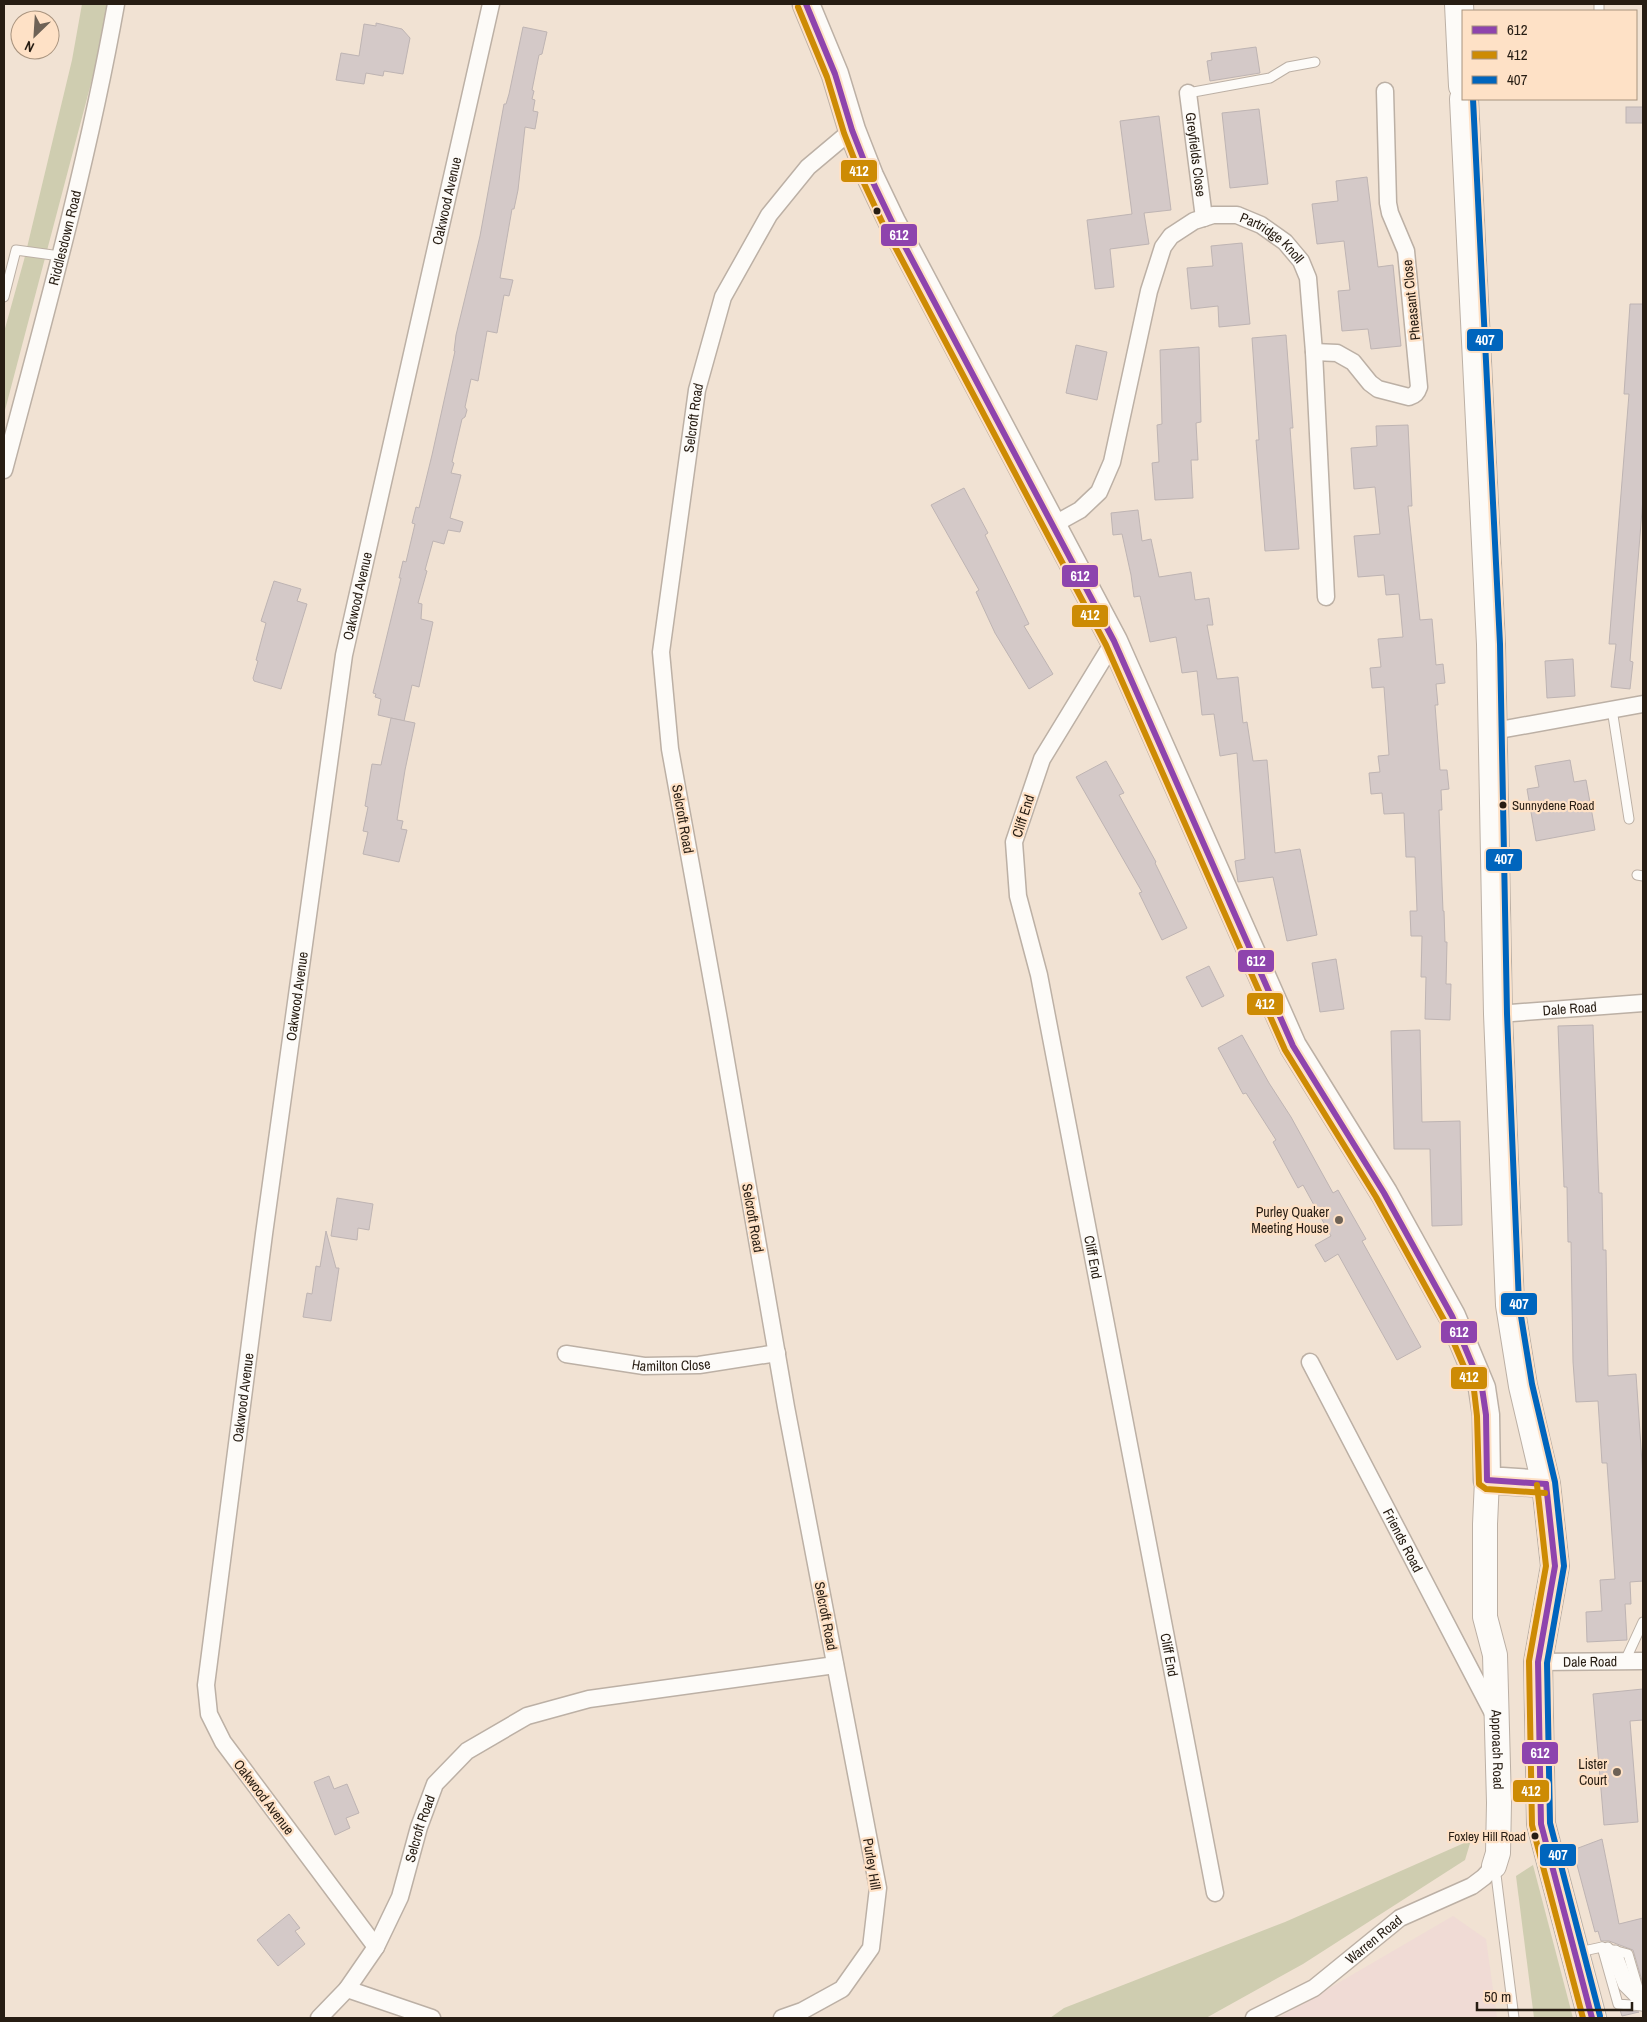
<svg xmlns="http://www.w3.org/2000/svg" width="1647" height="2022" font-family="'Archivo Narrow',sans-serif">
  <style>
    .industrial { fill: #f0dbd5 }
    .green { fill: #cfcdb0 }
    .building { fill: #d4c9c8; stroke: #beb4b3 }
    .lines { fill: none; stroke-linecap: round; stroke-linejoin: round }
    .lane-casing { stroke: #bcb0a5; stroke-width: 11 }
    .street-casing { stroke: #bcb0a5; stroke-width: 19 }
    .secondary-casing { stroke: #bcb0a5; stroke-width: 26 }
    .primary-casing { stroke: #bcb0a5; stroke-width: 29 }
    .highway-casing { stroke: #bcb0a5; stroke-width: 30 }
    .lane { stroke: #fdfbf8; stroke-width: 9 }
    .street { stroke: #fdfbf8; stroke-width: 16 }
    .secondary { stroke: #fdfbf8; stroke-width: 24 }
    .primary { stroke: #fdfbf8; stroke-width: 26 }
    .highway { stroke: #fdfbf8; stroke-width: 28 }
    .bus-1-casing { stroke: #fee1c6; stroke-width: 10 }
    .bus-2-casing { stroke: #fee1c6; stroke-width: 10 }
    .bus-3-casing { stroke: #fee1c6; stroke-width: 10 }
    .bus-1 { stroke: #8e44ad; stroke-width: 6 }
    .bus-2 { stroke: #cd8b04; stroke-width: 6 }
    .bus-3 { stroke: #0065bd; stroke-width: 6 }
    .bus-dot { fill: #271d13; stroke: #fee1c6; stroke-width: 2 }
    .poi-dot { fill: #6e6256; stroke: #fee1c6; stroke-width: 2 }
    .labels { text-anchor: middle; stroke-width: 4.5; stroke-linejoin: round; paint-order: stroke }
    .bus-label { font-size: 13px; fill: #271d13; stroke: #fee1c6; text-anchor: start }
    .street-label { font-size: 14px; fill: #271d13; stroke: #fee1c6 }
    .poi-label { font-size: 14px; fill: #271d13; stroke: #fee1c6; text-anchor: end }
    .line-badge { stroke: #fee1c6; stroke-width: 2 }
    .badge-label { font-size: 14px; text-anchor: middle; font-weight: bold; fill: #fff }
  </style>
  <rect width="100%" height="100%" fill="#f1e2d3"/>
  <path class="industrial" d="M1453,1916L1486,1939L1497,2018H1278Z"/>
  <g class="green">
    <path d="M82,4H107L95,68L4,414V332L24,260L72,60Z"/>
    <path d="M1471,1840L1465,1860L1303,1964L1206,2018H1050L1064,2008L1285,1922Z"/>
    <path d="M1533,1865L1573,2018H1534L1516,1876Z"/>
  </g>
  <g class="building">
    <path d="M376,23L402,29L410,38L403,74L384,71L383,76L366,73L364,84L336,80L341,53L359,56L364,24L376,26Z"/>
    <path d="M523,27L547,32L542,54L539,55L532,90L534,91L532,99L535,100L533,111L538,112L535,129L525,127L518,190L514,209H512L500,278L513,280L509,296L504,295L497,333L487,331L478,381L471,379L465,407L467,410L465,417L462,419L452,462L454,463L451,473L461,475L450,518L463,522L460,532L448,530L444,544L433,541L425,570L427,571L418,603L422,604L421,619L433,622L419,687L412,685L404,721L378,715L381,699L375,697L376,694L373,693L401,578H399L403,561L406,562L415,524L412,523L416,507L419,508L432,455L455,351H454L456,335L480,236L504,104H506L509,94Z"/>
    <path d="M1256,47L1260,73L1210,81L1207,61L1212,60L1211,53Z"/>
    <rect x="1626" y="107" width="17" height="16"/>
    <path d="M1259,109L1268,184L1230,188L1222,113Z"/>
    <path d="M1159,116L1171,210L1144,213L1149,244L1110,249L1114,287L1095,289L1087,220L1132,214L1120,121Z"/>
    <path d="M1367,177L1378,267L1393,265L1401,346L1371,349L1368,329L1342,331L1338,291L1350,290L1344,241L1317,244L1312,204L1338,201L1336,181Z"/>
    <path d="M1242,243L1250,324L1219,327L1218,306L1191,309L1187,268L1213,266L1211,246Z"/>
    <path d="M1630,304H1643V498L1630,661L1633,662L1630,689L1611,687L1616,644H1609L1629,394H1624Z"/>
    <path d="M1286,335L1293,428H1290L1299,549L1265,551L1256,440H1259L1252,338Z"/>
    <path d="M1076,345L1107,352L1097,400L1066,393Z"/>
    <path d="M1199,347L1201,422L1196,423L1198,460H1191L1193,498L1155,500L1152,463L1159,462L1157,425L1162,424L1160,350Z"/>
    <path d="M1408,425L1412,506H1408L1420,620L1432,619L1436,665L1443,664L1445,683L1436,684L1438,705H1435L1440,770H1447L1449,789L1441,790L1442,810H1439L1443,911H1444L1445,942H1447L1446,984H1451L1450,1020L1425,1019L1426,977H1421L1422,936H1411L1410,911H1417L1415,857H1406L1404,813L1384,814L1382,793L1371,794L1369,773L1380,772L1378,756L1389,755L1384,687L1372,688L1370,668L1381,667L1378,639L1403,637L1399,594L1386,595L1384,575L1358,577L1354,536L1380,534L1375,487L1354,489L1351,448L1377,446L1376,426Z"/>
    <path d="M964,488L988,533L985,535L1029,624L1024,626L1053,674L1029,689L995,633L976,592L979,590L931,505Z"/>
    <path d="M1138,510L1142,541L1151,539L1159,577L1191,572L1195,600L1209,598L1213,625H1207L1217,679L1238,677L1243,723L1247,722L1253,761L1267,760L1275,853L1300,849L1317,935L1287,941L1273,877L1238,882L1235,861L1245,859L1237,753L1220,756L1214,714L1202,715L1197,671L1182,673L1176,637L1150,642L1140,596L1134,597L1131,575L1122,534L1113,535L1111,513Z"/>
    <path d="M274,581L301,589L297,601L307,604L281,689L254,681L253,678L258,661L256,660L266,623L261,621Z"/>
    <path d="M1573,659L1575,696L1547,698L1545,661Z"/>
    <path d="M391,718L415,723L405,770L397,820L403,821L401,829L407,830L399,862L363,854L368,832L363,831L368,807L365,806L372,764L381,765Z"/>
    <path d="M1570,760L1574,782L1586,780L1595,830L1536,841L1527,789L1539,787L1535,766Z"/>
    <path d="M1106,761L1124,793L1119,795L1156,862L1155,863L1187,928L1162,940L1139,893L1142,892L1076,777Z"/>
    <path d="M1336,959L1344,1009L1320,1012L1312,963Z"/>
    <path d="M1209,966L1224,996L1202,1007L1186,977Z"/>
    <path d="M1593,1025L1599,1193H1602L1603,1250H1606L1608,1376L1636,1374L1643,1477V1581L1630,1582L1631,1604H1625L1627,1640L1587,1642L1586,1612L1602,1611L1600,1580L1615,1579L1607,1463H1602L1598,1401L1576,1402L1573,1362L1571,1242H1568L1567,1187H1564L1558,1026Z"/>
    <path d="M1420,1030L1422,1122L1460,1121L1462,1225L1432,1226L1430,1149H1394L1391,1031Z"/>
    <path d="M1242,1035L1269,1083L1291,1117L1333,1193L1338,1190L1366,1239L1362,1241L1421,1347L1397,1360L1338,1254L1325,1262L1315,1245L1331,1236L1303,1185L1298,1188L1273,1142L1276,1140L1246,1093L1243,1094L1218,1048Z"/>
    <path d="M337,1198L373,1204L369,1230L358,1228L357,1240L331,1236Z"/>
    <path d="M326,1231L336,1268H339L331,1321L303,1317L307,1293L312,1294L316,1266L320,1267Z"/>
    <path d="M1643,1689V1720L1630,1721L1638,1822L1604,1825L1593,1694Z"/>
    <path d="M329,1776L334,1789L347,1784L359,1813L346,1818L350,1828L335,1835L314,1782Z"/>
    <path d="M1602,1839L1619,1924L1643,1918V1984L1633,1950L1609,1941H1601L1598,1931L1595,1932L1573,1850Z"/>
    <path d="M289,1914L300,1928L295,1931L305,1944L278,1966L257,1940Z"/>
    <path d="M1620,2010L1639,2012L1622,2016Z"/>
  </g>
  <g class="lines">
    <g class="lane-casing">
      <g id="lane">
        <path d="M1599,11V4"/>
        <path d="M1188,93L1270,78L1288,67L1315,62"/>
        <path d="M4,297L16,250L60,256"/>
        <path d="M1612,709L1629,819"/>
        <path d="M1637,875L1643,876"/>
        <path d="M1625,1661L1643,1622"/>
        <path d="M1495,1867L1514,2018"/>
        <path d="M1602,1947L1628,1954L1643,2005"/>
        <path d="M1608,1947L1623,1986L1643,2006"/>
        <path d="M1616,1950L1628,1981L1635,1993"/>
        <path d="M1579,1952L1602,1947L1618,2004L1643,2006"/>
      </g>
    </g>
    <g class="street-casing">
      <g id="street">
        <path id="s1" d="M1188,93L1204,218"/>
        <path d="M1314,352L1337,353L1353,362L1370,383L1378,389L1409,397C1415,395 1417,393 1419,387L1406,251L1390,213L1388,203L1385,91"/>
        <path id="s2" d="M4,470C45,316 88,161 116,4"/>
        <path id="s3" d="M1053,525L1080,510L1099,492L1112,462L1149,291L1163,247L1171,236L1194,221L1213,215H1237L1261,225L1285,242L1301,261L1308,278L1314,352L1326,597"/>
        <path id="s4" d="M1114,641L1042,759L1014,842L1018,896L1039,975L1215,1893"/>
        <path d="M1494,731L1643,704"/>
        <path id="s5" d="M1498,1014L1643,1003"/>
        <path id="s6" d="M566,1354L644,1366L699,1365L777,1353"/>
        <path id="s7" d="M1310,1362L1494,1715"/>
        <path id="s8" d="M1538,1662L1643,1661"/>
        <path id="s9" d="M376,1947L223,1742L209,1714L206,1685L264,1234L344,655L491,4"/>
        <path d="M347,1989L432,2018"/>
        <path id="s10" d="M319,2018L347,1989L376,1947L400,1897L419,1827L435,1784L467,1751L527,1716L589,1699L835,1665"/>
        <path id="s11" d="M782,2018L802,2011L842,1989L871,1948L878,1888L786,1407L718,1014L670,749L661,652L697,390L723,297L769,215L808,167L852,130"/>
        <path id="s12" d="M1254,2018L1314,1988L1400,1918L1472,1886L1484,1877L1494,1866"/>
      </g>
    </g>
    <g class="secondary-casing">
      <g id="secondary">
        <path id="s13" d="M1487,1480L1485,1524V1617L1495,1655L1499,1803L1498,1853L1494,1866"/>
      </g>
    </g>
    <g class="primary-casing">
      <path id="primary" d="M806,4L835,74L852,130L870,176L892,222L1114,641L1293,1046L1384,1193L1452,1316L1482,1388L1486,1415L1487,1480L1546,1484"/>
    </g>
    <g class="highway-casing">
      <g id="highway">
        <path d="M1459,4L1463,86"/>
        <path d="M1464,99L1491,644L1498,1014L1510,1305L1523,1386L1546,1484L1555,1566L1538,1662L1541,1824L1592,2018"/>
      </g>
    </g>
    <use href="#lane" class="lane"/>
    <use href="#street" class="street"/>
    <use href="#secondary" class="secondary"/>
    <use href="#primary" class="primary"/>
    <use href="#highway" class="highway"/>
    <g class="bus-1-casing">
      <g id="bus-1">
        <path d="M806,4L835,74L852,130L870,176L892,222L1114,641L1293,1046L1384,1193L1452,1316L1482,1388L1486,1415L1487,1480L1546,1484"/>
        <path d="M1546,1484L1555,1566L1538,1662L1541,1824L1592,2018"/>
      </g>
    </g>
    <g class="bus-2-casing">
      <g id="bus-2">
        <path d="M798,7L827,77L844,133L862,179L884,226L1106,645L1285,1050L1376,1197L1444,1320L1474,1390L1477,1416L1479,1484L1486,1489L1545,1493"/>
        <path d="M1537,1485L1546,1566L1529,1661L1532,1825L1583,2018"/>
      </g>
    </g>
    <g class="bus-3-casing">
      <path id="bus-3" d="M1473,99L1500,644L1507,1014L1519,1304L1532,1384L1555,1482L1564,1566L1547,1663L1550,1823L1600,2016"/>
    </g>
    <use href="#bus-1" class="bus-1"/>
    <use href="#bus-2" class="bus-2"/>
    <use href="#bus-3" class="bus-3"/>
  </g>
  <g class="bus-dot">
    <circle cx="877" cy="211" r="4.5"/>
    <circle cx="1503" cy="805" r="4.5"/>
    <circle cx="1535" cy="1836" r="4.5"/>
  </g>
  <g class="poi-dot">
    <circle cx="1339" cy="1220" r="5"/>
    <circle cx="1617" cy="1772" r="5"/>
  </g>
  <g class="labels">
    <g class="bus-label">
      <text x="1512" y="810">Sunnydene Road</text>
      <text x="1526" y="1841" text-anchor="end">Foxley Hill Road</text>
    </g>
    <g class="street-label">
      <text dy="5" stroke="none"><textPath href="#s1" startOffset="62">Greyfields Close</textPath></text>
      <text dy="5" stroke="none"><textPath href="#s9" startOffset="1821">Oakwood Avenue</textPath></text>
      <text dy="5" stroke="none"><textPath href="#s2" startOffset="240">Riddlesdown Road</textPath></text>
      <text dy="5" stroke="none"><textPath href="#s3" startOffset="438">Partridge Knoll</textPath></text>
      <text transform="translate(1411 300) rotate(-96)" y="5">Pheasant Close</text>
      <text dy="5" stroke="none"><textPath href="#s11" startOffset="1669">Selcroft Road</textPath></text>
      <text dy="5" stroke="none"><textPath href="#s9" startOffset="1416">Oakwood Avenue</textPath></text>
      <text transform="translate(1023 816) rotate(-72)" y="5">Cliff End</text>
      <text transform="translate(683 819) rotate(80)" y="5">Selcroft Road</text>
      <text dy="5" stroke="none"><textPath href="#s9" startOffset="1011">Oakwood Avenue</textPath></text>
      <text dy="5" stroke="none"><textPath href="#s5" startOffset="72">Dale Road</textPath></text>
      <text transform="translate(753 1218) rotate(80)" y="5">Selcroft Road</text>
      <text dy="5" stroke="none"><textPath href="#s4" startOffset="649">Cliff End</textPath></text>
      <text dy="5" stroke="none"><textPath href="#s6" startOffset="106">Hamilton Close</textPath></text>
      <text dy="5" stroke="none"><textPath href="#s9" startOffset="606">Oakwood Avenue</textPath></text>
      <text dy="5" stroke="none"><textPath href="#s7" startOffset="201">Friends Road</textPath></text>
      <text transform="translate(826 1616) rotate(79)" y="5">Selcroft Road</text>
      <text dy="5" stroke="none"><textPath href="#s4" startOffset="1054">Cliff End</textPath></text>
      <text dy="5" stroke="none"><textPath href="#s8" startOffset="52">Dale Road</textPath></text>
      <text dy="5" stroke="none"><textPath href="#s13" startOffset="271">Approach Road</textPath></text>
      <text transform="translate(264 1797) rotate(53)" y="5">Oakwood Avenue</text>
      <text dy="5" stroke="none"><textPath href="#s10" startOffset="218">Selcroft Road</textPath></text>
      <text transform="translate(872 1864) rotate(81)" y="5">Purley Hill</text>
      <text dy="5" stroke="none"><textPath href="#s12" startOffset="144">Warren Road</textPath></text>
    </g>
    <g class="poi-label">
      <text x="1329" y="1217">Purley Quaker<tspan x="1329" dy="16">Meeting House</tspan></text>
      <text x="1607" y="1769">Lister<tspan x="1607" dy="16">Court</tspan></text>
    </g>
  </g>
  <g class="line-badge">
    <rect x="840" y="159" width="38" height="24" rx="5" fill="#cd8b04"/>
    <rect x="880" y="223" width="38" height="24" rx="5" fill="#8e44ad"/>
    <rect x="1466" y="328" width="38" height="24" rx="5" fill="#0065bd"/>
    <rect x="1061" y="564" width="38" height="24" rx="5" fill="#8e44ad"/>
    <rect x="1071" y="604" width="38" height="24" rx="5" fill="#cd8b04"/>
    <rect x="1485" y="848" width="38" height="24" rx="5" fill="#0065bd"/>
    <rect x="1237" y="949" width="38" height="24" rx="5" fill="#8e44ad"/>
    <rect x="1246" y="992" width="38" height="24" rx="5" fill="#cd8b04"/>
    <rect x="1500" y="1292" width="38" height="24" rx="5" fill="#0065bd"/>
    <rect x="1440" y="1320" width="38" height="24" rx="5" fill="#8e44ad"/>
    <rect x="1450" y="1366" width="38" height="24" rx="5" fill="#cd8b04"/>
    <rect x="1521" y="1741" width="38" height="24" rx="5" fill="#8e44ad"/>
    <rect x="1512" y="1779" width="38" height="24" rx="5" fill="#cd8b04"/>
    <rect x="1539" y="1843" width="38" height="24" rx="5" fill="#0065bd"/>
  </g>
  <g class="badge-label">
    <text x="859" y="176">412</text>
    <text x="899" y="240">612</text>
    <text x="1485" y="345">407</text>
    <text x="1080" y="581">612</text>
    <text x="1090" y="620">412</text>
    <text x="1504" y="864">407</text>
    <text x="1256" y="966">612</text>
    <text x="1265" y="1009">412</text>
    <text x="1519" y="1309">407</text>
    <text x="1459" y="1337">612</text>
    <text x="1469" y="1382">412</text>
    <text x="1540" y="1758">612</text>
    <text x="1531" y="1796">412</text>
    <text x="1558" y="1860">407</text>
  </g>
  <rect width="1647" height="2022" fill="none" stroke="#271d13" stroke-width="10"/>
  <rect x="1462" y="10" width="175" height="90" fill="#fee1c6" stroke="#a8937e"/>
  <rect x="1472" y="26" width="25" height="8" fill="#8e44ad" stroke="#a8937e"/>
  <text x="1507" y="35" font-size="15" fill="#271d13">612</text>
  <rect x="1472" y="51" width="25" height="8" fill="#cd8b04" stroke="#a8937e"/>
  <text x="1507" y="60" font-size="15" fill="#271d13">412</text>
  <rect x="1472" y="76" width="25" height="8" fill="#0065bd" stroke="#a8937e"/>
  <text x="1507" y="85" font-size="15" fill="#271d13">407</text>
  <g transform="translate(35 35) rotate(205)"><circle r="24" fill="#fee1c6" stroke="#a8937e"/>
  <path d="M0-4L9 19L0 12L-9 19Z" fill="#6e6256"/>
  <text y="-8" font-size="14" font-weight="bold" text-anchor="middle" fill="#271d13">N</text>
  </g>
  <path d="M1477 2002v8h155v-8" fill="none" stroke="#271d13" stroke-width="2.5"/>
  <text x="1484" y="2002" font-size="15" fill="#271d13" stroke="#fee1c6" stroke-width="4" paint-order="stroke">50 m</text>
</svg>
